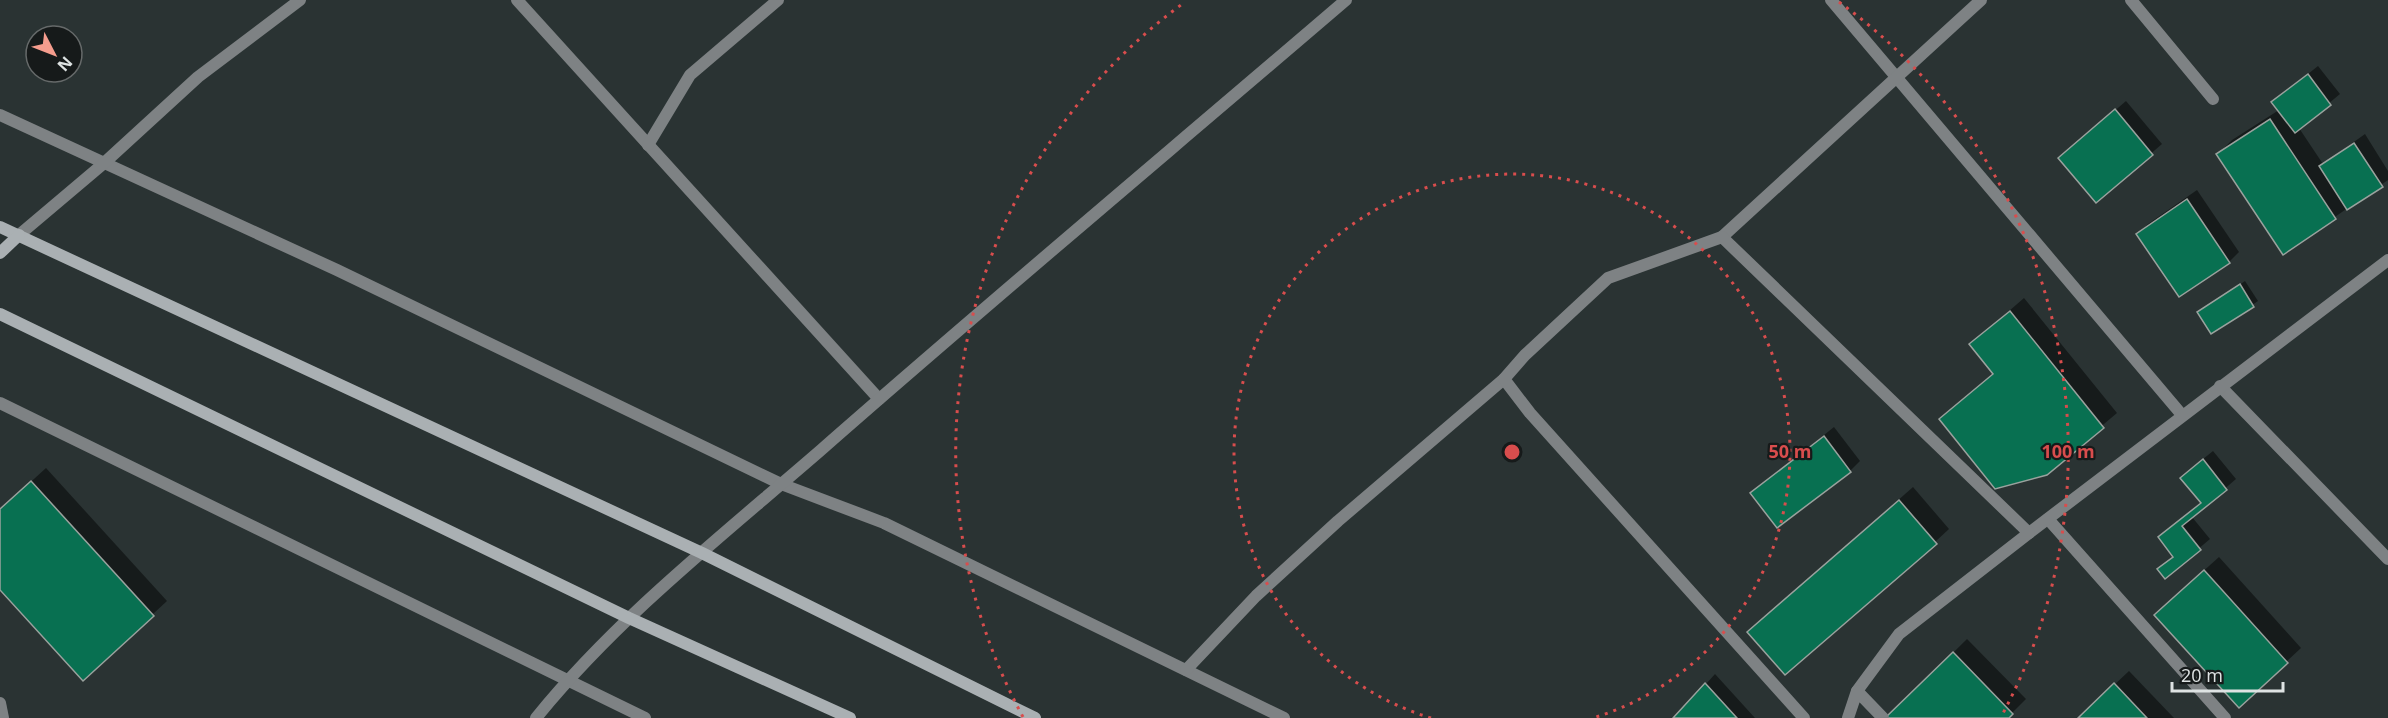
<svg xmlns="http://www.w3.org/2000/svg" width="2388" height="718" font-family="'Open Sans',sans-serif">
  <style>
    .shadow { fill: #0007 }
    .building { fill: #087051; stroke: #9aa29e; stroke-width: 1.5 }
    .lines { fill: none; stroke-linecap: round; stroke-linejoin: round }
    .street { stroke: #7e8284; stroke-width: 12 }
    .secondary { stroke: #aab0b3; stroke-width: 12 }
    .ring { fill: none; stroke: #d84d4d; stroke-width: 3; stroke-dasharray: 3 6 }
    .centre { fill: #d84d4d; stroke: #161a1a; stroke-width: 3 }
    .ring-label { font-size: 18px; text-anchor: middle; font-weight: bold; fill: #d84d4d; stroke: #161a1a; stroke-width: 4.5; stroke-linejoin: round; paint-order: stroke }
  </style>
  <rect width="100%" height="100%" fill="#2a3333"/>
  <g class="shadow">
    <path d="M2318,66L2340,94L2299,128L2323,164L2365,134L2388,171V180L2283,253L2218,154L2232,140L2279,110L2273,102Z"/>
    <path d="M2126,101L2162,144L2096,201L2060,158Z"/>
    <path d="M2197,190L2239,252L2229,262L2138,234L2148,224Z"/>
    <path d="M2245,281L2258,301L2212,332L2199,312Z"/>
    <path d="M2024,298L2117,413L2046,473L1941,419L1994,373L1971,344Z"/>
    <path d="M1834,427L1860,461L1850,471L1752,493Z"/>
    <path d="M2213,451L2236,479L2192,517L2210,539L2165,577L2159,570L2174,556L2160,538L2202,502L2192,468Z"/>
    <path d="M46,468L167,601L83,679L0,588V510Z"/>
    <path d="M1913,487L1949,529L1935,542L1749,632Z"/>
    <path d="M2219,557L2301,648L2239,706L2170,601Z"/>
    <path d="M1967,639L2026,699L2007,718H1887Z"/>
    <path d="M2129,671L2174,718H2079Z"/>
    <path d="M1715,674L1755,718H1675L1706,684Z"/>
  </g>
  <g class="building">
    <path d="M2308,74L2331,105L2295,133L2271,102Z"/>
    <path d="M2115,109L2153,155L2096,203L2058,158Z"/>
    <path d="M2270,119L2336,219L2283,255L2216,154Z"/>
    <path d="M2354,143L2383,187L2347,210L2319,166Z"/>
    <path d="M2187,199L2230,263L2179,297L2136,234Z"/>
    <path d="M2240,284L2254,307L2211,334L2197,312Z"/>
    <path d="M2010,311L2104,428L2047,475L1995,489L1939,419L1993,374L1969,344Z"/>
    <path d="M1824,436L1851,472L1777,528L1750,493Z"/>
    <path d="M2203,459L2227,490L2182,526L2201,550L2165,579L2157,569L2173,557L2158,537L2201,503L2180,478Z"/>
    <path d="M31,481L154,616L83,681L0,590V509Z"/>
    <path d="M1899,500L1937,544L1785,675L1747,632Z"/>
    <path d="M2204,570L2288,663L2239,708L2154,615Z"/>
    <path d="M1953,652L2013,714L2009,718H1885Z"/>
    <path d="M1705,683L1737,718H1673Z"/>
    <path d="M2114,683L2147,718H2078Z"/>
  </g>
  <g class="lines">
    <g class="street">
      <path d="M517,0L879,399"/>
      <path d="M1831,0L2182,415"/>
      <path d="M2131,0L2213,99"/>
      <path d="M0,115L337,270L781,484L884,523L1284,718"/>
      <path d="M648,145L690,75L778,0"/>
      <path d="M19,235L103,164L198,77L300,0"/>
      <path d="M1722,237L1981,0"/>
      <path d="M2220,386L2388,559"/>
      <path d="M0,403L645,718"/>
      <path d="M2048,519L2225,718"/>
      <path d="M2029,533L2388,260"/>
      <path d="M1186,670L1256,596L1338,521L1504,379"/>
      <path d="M0,703L3,718"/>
      <path d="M536,718C618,617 723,535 821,450C994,298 1171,150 1346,0"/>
      <path d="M1804,718L1530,413L1504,379L1525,355L1608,278L1722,237L2029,533L1899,634L1857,691"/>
      <path d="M1848,718L1857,691L1883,718"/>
    </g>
    <g class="secondary">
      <path d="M0,227L702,553L1035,718"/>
      <path d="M0,253L19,235"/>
      <path d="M0,314L629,618L850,718"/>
    </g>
  </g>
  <g class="ring">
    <path d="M1431 718A278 278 0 1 1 1593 718"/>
    <path d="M1023 717A556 556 0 0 1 1185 2M1839 2A556 556 0 0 1 2001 717"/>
  </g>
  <circle cx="1512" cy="452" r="9" class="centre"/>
  <g class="ring-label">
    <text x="1790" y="458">50 m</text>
    <text x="2068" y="458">100 m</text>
  </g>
  <g transform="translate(54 54) rotate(132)"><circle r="28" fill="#161a1a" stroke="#666a6a" stroke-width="1.5"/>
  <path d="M0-4.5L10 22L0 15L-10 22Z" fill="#f59d8e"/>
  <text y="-9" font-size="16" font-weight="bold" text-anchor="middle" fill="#dee3e3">N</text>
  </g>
  <path d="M2172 682v9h111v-9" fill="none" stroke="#dee3e3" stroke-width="3"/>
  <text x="2181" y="682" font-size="18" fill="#dee3e3" stroke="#161a1a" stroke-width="4.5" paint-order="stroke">20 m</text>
</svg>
